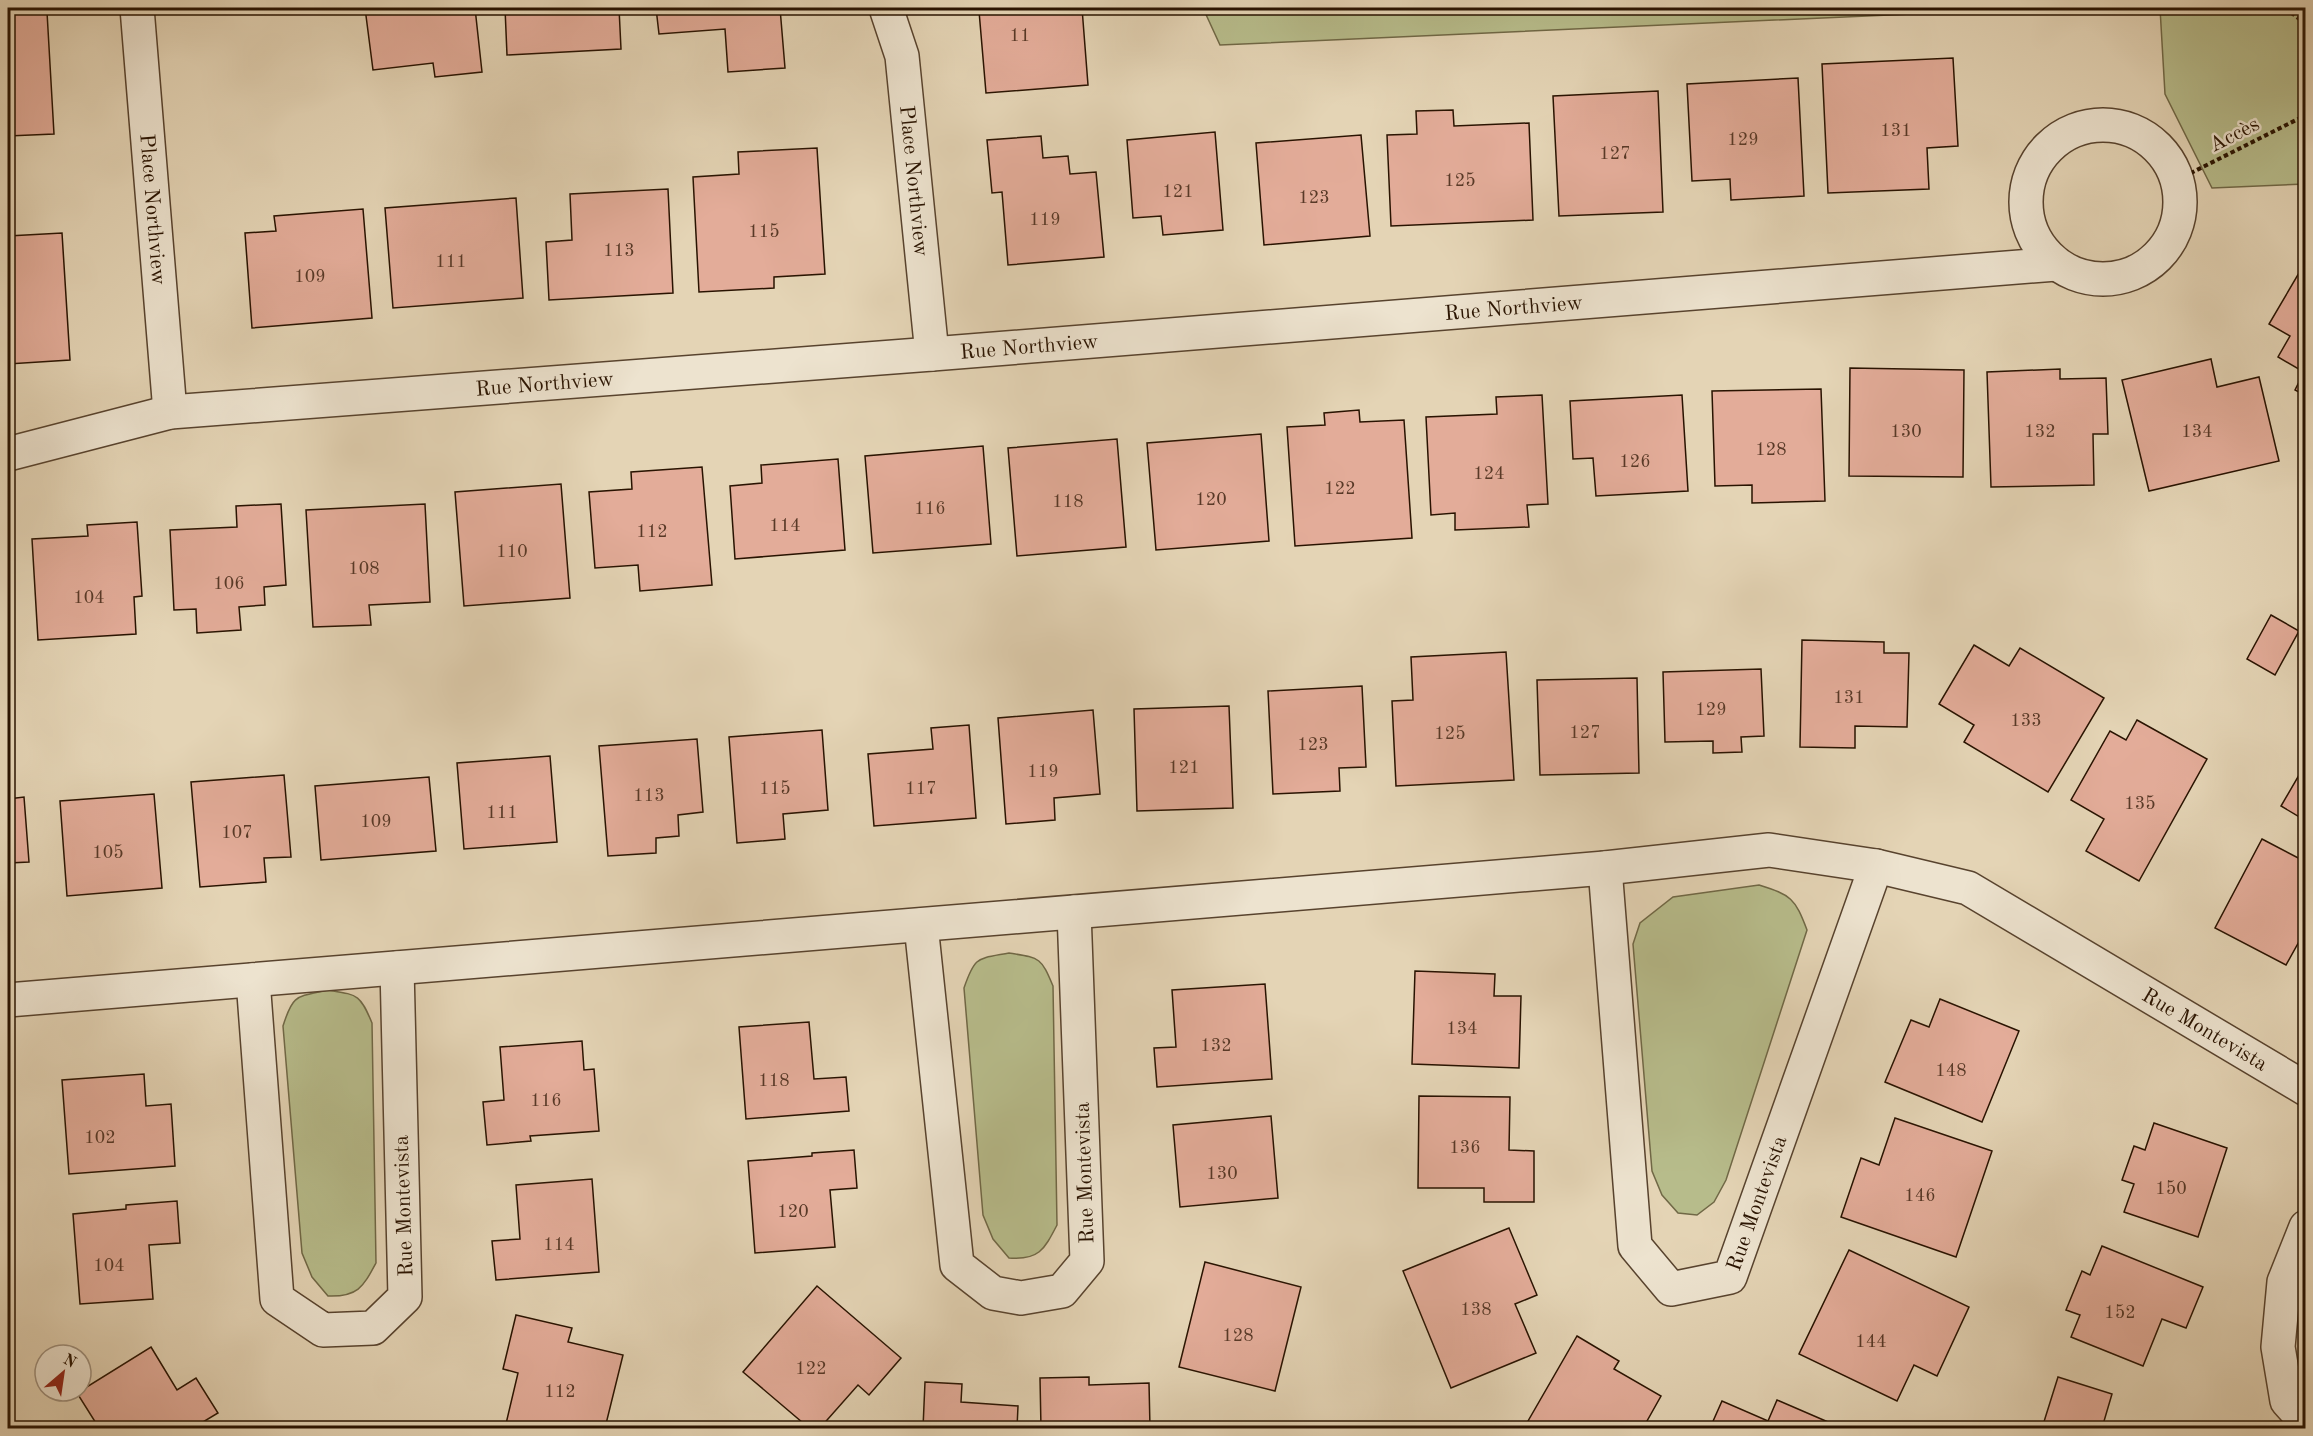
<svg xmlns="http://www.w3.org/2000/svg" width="2313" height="1436" font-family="'Old Standard TT',serif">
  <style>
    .green { fill: #b7bc8b; stroke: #706846; stroke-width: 1.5 }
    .building { fill: #e3ac99; stroke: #291301; stroke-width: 1.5 }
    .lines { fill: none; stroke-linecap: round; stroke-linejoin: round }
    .street-casing { stroke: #58432e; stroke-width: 36 }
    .path { stroke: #291301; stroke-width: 4; stroke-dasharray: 4.5 3; stroke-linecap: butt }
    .street { stroke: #ede3cf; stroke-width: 33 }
    .labels { text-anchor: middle; stroke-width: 5; stroke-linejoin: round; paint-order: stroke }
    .number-label { font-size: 18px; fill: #583927 }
    .street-label { font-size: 21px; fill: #291301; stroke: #ede3cf }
  </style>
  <rect width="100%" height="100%" fill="#e4d4b5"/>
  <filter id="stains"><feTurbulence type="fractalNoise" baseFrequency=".00333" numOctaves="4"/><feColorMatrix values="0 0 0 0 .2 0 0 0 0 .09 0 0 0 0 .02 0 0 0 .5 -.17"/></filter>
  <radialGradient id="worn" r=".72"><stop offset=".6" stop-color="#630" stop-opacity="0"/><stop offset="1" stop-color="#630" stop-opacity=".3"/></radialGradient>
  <g class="green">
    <path d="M1203,8H2044L1220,45Z"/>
    <path d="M2160,8H2305V184L2212,188L2165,94Z"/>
    <path d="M1759,885C1791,895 1795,898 1807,930L1726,1180L1714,1202L1697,1215L1678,1213L1662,1195L1652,1171L1633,944L1640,923L1673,897Z"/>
    <path d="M1009,953C1040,958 1041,957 1053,986L1057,1225C1044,1250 1039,1260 1009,1258L993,1239L983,1215L964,988C975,956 977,959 1009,953Z"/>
    <path d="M328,990C358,995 360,994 372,1023L376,1263C363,1287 358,1297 328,1296L312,1277L302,1253L283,1026C293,994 296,997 328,990Z"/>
  </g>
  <g class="building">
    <path d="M365,8H475L482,72L435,77L433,63L373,70Z"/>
    <path d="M505,8H619L621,49L507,55Z"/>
    <path d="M656,8H780L785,68L728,72L725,29L659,34Z"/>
    <path d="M965,8H1082L1088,85L986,93L979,11L965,12Z"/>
    <path d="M47,12L54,134L8,136V14Z"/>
    <path d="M1953,58L1958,146L1927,148L1929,189L1828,193L1822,64Z"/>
    <path d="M1798,78L1804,196L1731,200L1730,179L1692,181L1687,84Z"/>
    <path d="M1658,91L1663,212L1559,216L1553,96Z"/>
    <path d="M1453,110L1454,126L1529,123L1533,220L1391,226L1387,135L1417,134L1416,111Z"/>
    <path d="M1215,132L1223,230L1163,235L1161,216L1133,218L1127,140Z"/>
    <path d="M1361,135L1370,236L1264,245L1256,143Z"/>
    <path d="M1041,136L1043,158L1068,156L1070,174L1096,172L1104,257L1008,265L1002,192L992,193L987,140Z"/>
    <path d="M817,148L825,274L774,277V288L699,292L693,177L739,174L738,152Z"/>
    <path d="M668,189L673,293L549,300L546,242L572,240L570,194Z"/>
    <path d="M516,198L523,298L393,308L385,208Z"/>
    <path d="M363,209L372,318L252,328L245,233L276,231L274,216Z"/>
    <path d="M62,233L70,360L8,364V236Z"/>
    <path d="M2306,261V396L2295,390L2304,372L2278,357L2290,336L2269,324Z"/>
    <path d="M2211,359L2217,387L2259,377L2279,461L2149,491L2122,380Z"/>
    <path d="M1850,368L1964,370L1963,477L1849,476Z"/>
    <path d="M2060,369V379L2106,378L2108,434H2093L2094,485L1991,487L1987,372Z"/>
    <path d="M1821,389L1825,501L1752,503V485L1715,486L1712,391Z"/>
    <path d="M1542,395L1548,504L1527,505L1529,527L1455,530V513L1431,515L1426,417L1497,414L1496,397Z"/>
    <path d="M1682,395L1688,491L1596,496L1593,458L1573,459L1570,401Z"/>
    <path d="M1359,410L1360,422L1404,420L1412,538L1295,546L1287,427L1325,425L1324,413Z"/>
    <path d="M1261,434L1269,541L1156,550L1147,443Z"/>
    <path d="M1117,439L1126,547L1017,556L1008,448Z"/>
    <path d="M983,446L991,544L873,553L865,456Z"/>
    <path d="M838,459L845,550L735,559L730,486L762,483L761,465Z"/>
    <path d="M702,467L712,585L640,591L638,565L595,568L589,492L632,489L631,472Z"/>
    <path d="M561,484L570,598L464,606L455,492Z"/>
    <path d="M281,504L286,585L264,587L265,605L239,607L241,630L197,633L196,609L174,610L170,530L237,527L236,506Z"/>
    <path d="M425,504L430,602L369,605L371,625L313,627L306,510Z"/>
    <path d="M137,522L142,596L134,597L136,634L38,640L32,539L88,536L87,525Z"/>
    <path d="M2271,615L2299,631L2275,675L2247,659Z"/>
    <path d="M1802,640L1884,642V653H1909L1907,727L1855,726V748L1800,747Z"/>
    <path d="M1974,645L2009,666L2020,648L2104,698L2048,792L1964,742L1974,725L1939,704Z"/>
    <path d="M1506,652L1514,780L1396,786L1392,701L1413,700L1411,657Z"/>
    <path d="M1761,669L1764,736L1741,737L1742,752L1713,753V741L1665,742L1663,672Z"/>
    <path d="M1637,678L1639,773L1540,775L1537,680Z"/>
    <path d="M1362,686L1366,767L1339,768L1340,791L1273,794L1268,691Z"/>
    <path d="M1229,706L1233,808L1137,811L1134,709Z"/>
    <path d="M1093,710L1100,794L1054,798L1055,820L1006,824L998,718Z"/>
    <path d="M2137,720L2207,759L2139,881L2086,851L2104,819L2071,800L2110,731L2126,740Z"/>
    <path d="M969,725L976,818L874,826L868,754L933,749L931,728Z"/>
    <path d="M822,730L828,810L783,814L785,839L737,843L729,737Z"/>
    <path d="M697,739L703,812L678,815L679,836L656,838V853L608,856L599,746Z"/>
    <path d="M550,756L557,842L464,849L457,763Z"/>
    <path d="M2306,763V821L2281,806Z"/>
    <path d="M284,775L291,857L264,858L266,882L200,887L191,782Z"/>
    <path d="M429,777L436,851L321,860L315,786Z"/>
    <path d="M154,794L162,888L67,896L60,801Z"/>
    <path d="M24,797L29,862L9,863L10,878H8V799Z"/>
    <path d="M2262,839L2306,862V929L2286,965L2215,928Z"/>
    <path d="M1415,971L1495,974L1494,996H1521L1519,1068L1412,1064Z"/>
    <path d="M1265,984L1272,1079L1157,1087L1154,1048L1176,1047L1172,990Z"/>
    <path d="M1940,999L2019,1031L1982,1122L1885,1082L1911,1020L1929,1027Z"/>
    <path d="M809,1022L814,1079L846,1077L849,1111L746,1119L739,1027Z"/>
    <path d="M582,1041L584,1070L594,1069L599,1131L530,1136L531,1141L487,1145L483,1102L504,1100L500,1047Z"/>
    <path d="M144,1074L146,1106L171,1104L175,1166L69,1174L62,1080Z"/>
    <path d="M1419,1096L1510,1097L1509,1150L1534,1151V1202H1484V1188H1418Z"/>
    <path d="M1271,1116L1278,1198L1180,1207L1173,1125Z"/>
    <path d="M1895,1118L1992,1151L1956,1257L1841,1217L1861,1158L1879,1165Z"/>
    <path d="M2154,1123L2227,1148L2198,1237L2124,1212L2134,1184L2122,1180L2134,1146L2145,1150Z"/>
    <path d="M854,1150L857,1188L830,1190L835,1247L755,1253L748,1161L812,1156V1153Z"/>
    <path d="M592,1179L599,1272L496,1280L492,1241L520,1239L516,1185Z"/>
    <path d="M177,1201L180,1243L149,1245L153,1299L80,1304L73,1214L126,1209V1205Z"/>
    <path d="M1509,1228L1537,1295L1515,1304L1536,1353L1451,1388L1403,1271Z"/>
    <path d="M2102,1246L2203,1287L2186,1328L2162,1319L2143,1366L2071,1337L2080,1315L2066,1310L2082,1271L2090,1275Z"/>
    <path d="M1849,1250L1969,1307L1937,1376L1914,1365L1897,1401L1799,1354Z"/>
    <path d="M1205,1262L1301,1287L1275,1391L1179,1367Z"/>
    <path d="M817,1286L901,1358L869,1395L858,1385L820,1428H809L743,1372Z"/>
    <path d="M516,1315L572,1328L568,1342L623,1355L605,1428H505L518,1373L503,1369Z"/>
    <path d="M1577,1336L1619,1361L1614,1369L1661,1396L1643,1428H1524Z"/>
    <path d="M151,1347L177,1390L196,1378L218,1413L193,1428H99L77,1393Z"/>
    <path d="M1089,1377V1385L1149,1383L1150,1428H1041L1040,1378Z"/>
    <path d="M2058,1377L2112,1394L2102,1428H2042Z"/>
    <path d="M925,1382L962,1384L961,1402L1018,1406L1017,1428H923Z"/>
    <path d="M1777,1400L1842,1428H1710L1722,1401L1768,1421Z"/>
  </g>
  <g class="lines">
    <g class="street-casing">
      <g id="street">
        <path id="s1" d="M137,8L170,412"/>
        <path id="s2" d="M886,8L902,56L932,354"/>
        <circle cx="2103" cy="202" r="77"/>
        <path id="s3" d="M8,454L170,412L932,354L2056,264"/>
        <path id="s4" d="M1605,868L1635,1246L1671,1289L1730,1277L1876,866"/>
        <path d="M921,925L957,1265L993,1293L1021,1298L1062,1291L1087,1261L1074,912"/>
        <path d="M253,980L277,1299L323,1330L373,1328L405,1297L397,968"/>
        <path id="s5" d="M8,1000L1605,868L1769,850L1876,866L1968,888L2306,1089"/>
        <path d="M2306,1227L2284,1282L2278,1347L2287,1401L2306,1422"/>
      </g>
    </g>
    <g class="path">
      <path d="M2285,8L2306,24"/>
      <path d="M2177,180L2306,115"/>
    </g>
    <use href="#street" class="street"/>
  </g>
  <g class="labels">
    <g class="number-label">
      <text x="1020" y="41">11</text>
      <text x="1896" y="136">131</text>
      <text x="1743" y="145">129</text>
      <text x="1615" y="159">127</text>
      <text x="1460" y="186">125</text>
      <text x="1178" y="197">121</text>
      <text x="1314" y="203">123</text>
      <text x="1045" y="225">119</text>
      <text x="764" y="237">115</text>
      <text x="619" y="256">113</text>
      <text x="451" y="267">111</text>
      <text x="310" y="282">109</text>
      <text x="1906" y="437">130</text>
      <text x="2040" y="437">132</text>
      <text x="2197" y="437">134</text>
      <text x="1771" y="455">128</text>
      <text x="1635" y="467">126</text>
      <text x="1489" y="479">124</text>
      <text x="1340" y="494">122</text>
      <text x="1211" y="505">120</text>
      <text x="1068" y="507">118</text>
      <text x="930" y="514">116</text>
      <text x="785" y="531">114</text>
      <text x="652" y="537">112</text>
      <text x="512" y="557">110</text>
      <text x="364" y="574">108</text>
      <text x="229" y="589">106</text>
      <text x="89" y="603">104</text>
      <text x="1849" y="703">131</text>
      <text x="1711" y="715">129</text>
      <text x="2026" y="726">133</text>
      <text x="1585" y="738">127</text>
      <text x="1450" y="739">125</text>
      <text x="1313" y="750">123</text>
      <text x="1184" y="773">121</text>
      <text x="1043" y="777">119</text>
      <text x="775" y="794">115</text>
      <text x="921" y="794">117</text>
      <text x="649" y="801">113</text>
      <text x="2140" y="809">135</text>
      <text x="502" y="818">111</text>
      <text x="376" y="827">109</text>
      <text x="237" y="838">107</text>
      <text x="108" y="858">105</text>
      <text x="1462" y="1034">134</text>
      <text x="1216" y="1051">132</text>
      <text x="1951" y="1076">148</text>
      <text x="774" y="1086">118</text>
      <text x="546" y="1106">116</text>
      <text x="100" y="1143">102</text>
      <text x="1465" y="1153">136</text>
      <text x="1222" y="1179">130</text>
      <text x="2171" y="1194">150</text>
      <text x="1920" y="1201">146</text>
      <text x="793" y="1217">120</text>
      <text x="559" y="1250">114</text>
      <text x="109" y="1271">104</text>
      <text x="1476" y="1315">138</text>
      <text x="2120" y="1318">152</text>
      <text x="1238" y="1341">128</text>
      <text x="1871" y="1347">144</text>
      <text x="811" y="1374">122</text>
      <text x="560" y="1397">112</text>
    </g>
    <g class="street-label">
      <text transform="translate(2234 134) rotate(-27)" y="7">Accès</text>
      <text dy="7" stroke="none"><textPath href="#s2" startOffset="176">Place Northview</textPath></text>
      <text dy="7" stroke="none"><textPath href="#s1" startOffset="202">Place Northview</textPath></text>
      <text dy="7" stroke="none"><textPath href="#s3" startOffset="1515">Rue Northview</textPath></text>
      <text dy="7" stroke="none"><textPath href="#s3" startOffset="1029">Rue Northview</textPath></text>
      <text dy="7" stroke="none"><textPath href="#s3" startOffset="543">Rue Northview</textPath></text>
      <text dy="7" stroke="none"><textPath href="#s5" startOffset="2246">Rue Montevista</textPath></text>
      <text transform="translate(1084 1173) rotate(-92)" y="7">Rue Montevista</text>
      <text dy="7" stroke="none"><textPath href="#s4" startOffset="574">Rue Montevista</textPath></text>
      <text transform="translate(403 1206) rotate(-92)" y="7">Rue Montevista</text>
    </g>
  </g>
  <rect width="2313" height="1436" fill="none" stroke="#e4d4b5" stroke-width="30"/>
  <rect x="9" y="9" width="2295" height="1418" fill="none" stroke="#291301" stroke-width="3"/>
  <rect x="15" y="15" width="2283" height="1406" fill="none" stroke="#291301" stroke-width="1.5"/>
  <g transform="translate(63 1373) rotate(29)"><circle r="28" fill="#ede3cf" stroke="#9f907d" stroke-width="1.5"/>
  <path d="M0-4.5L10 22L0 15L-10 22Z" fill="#8f2418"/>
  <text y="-9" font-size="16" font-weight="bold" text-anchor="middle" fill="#291301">N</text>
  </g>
  <rect width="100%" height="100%" filter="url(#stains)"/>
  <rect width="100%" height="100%" fill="url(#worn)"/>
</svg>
